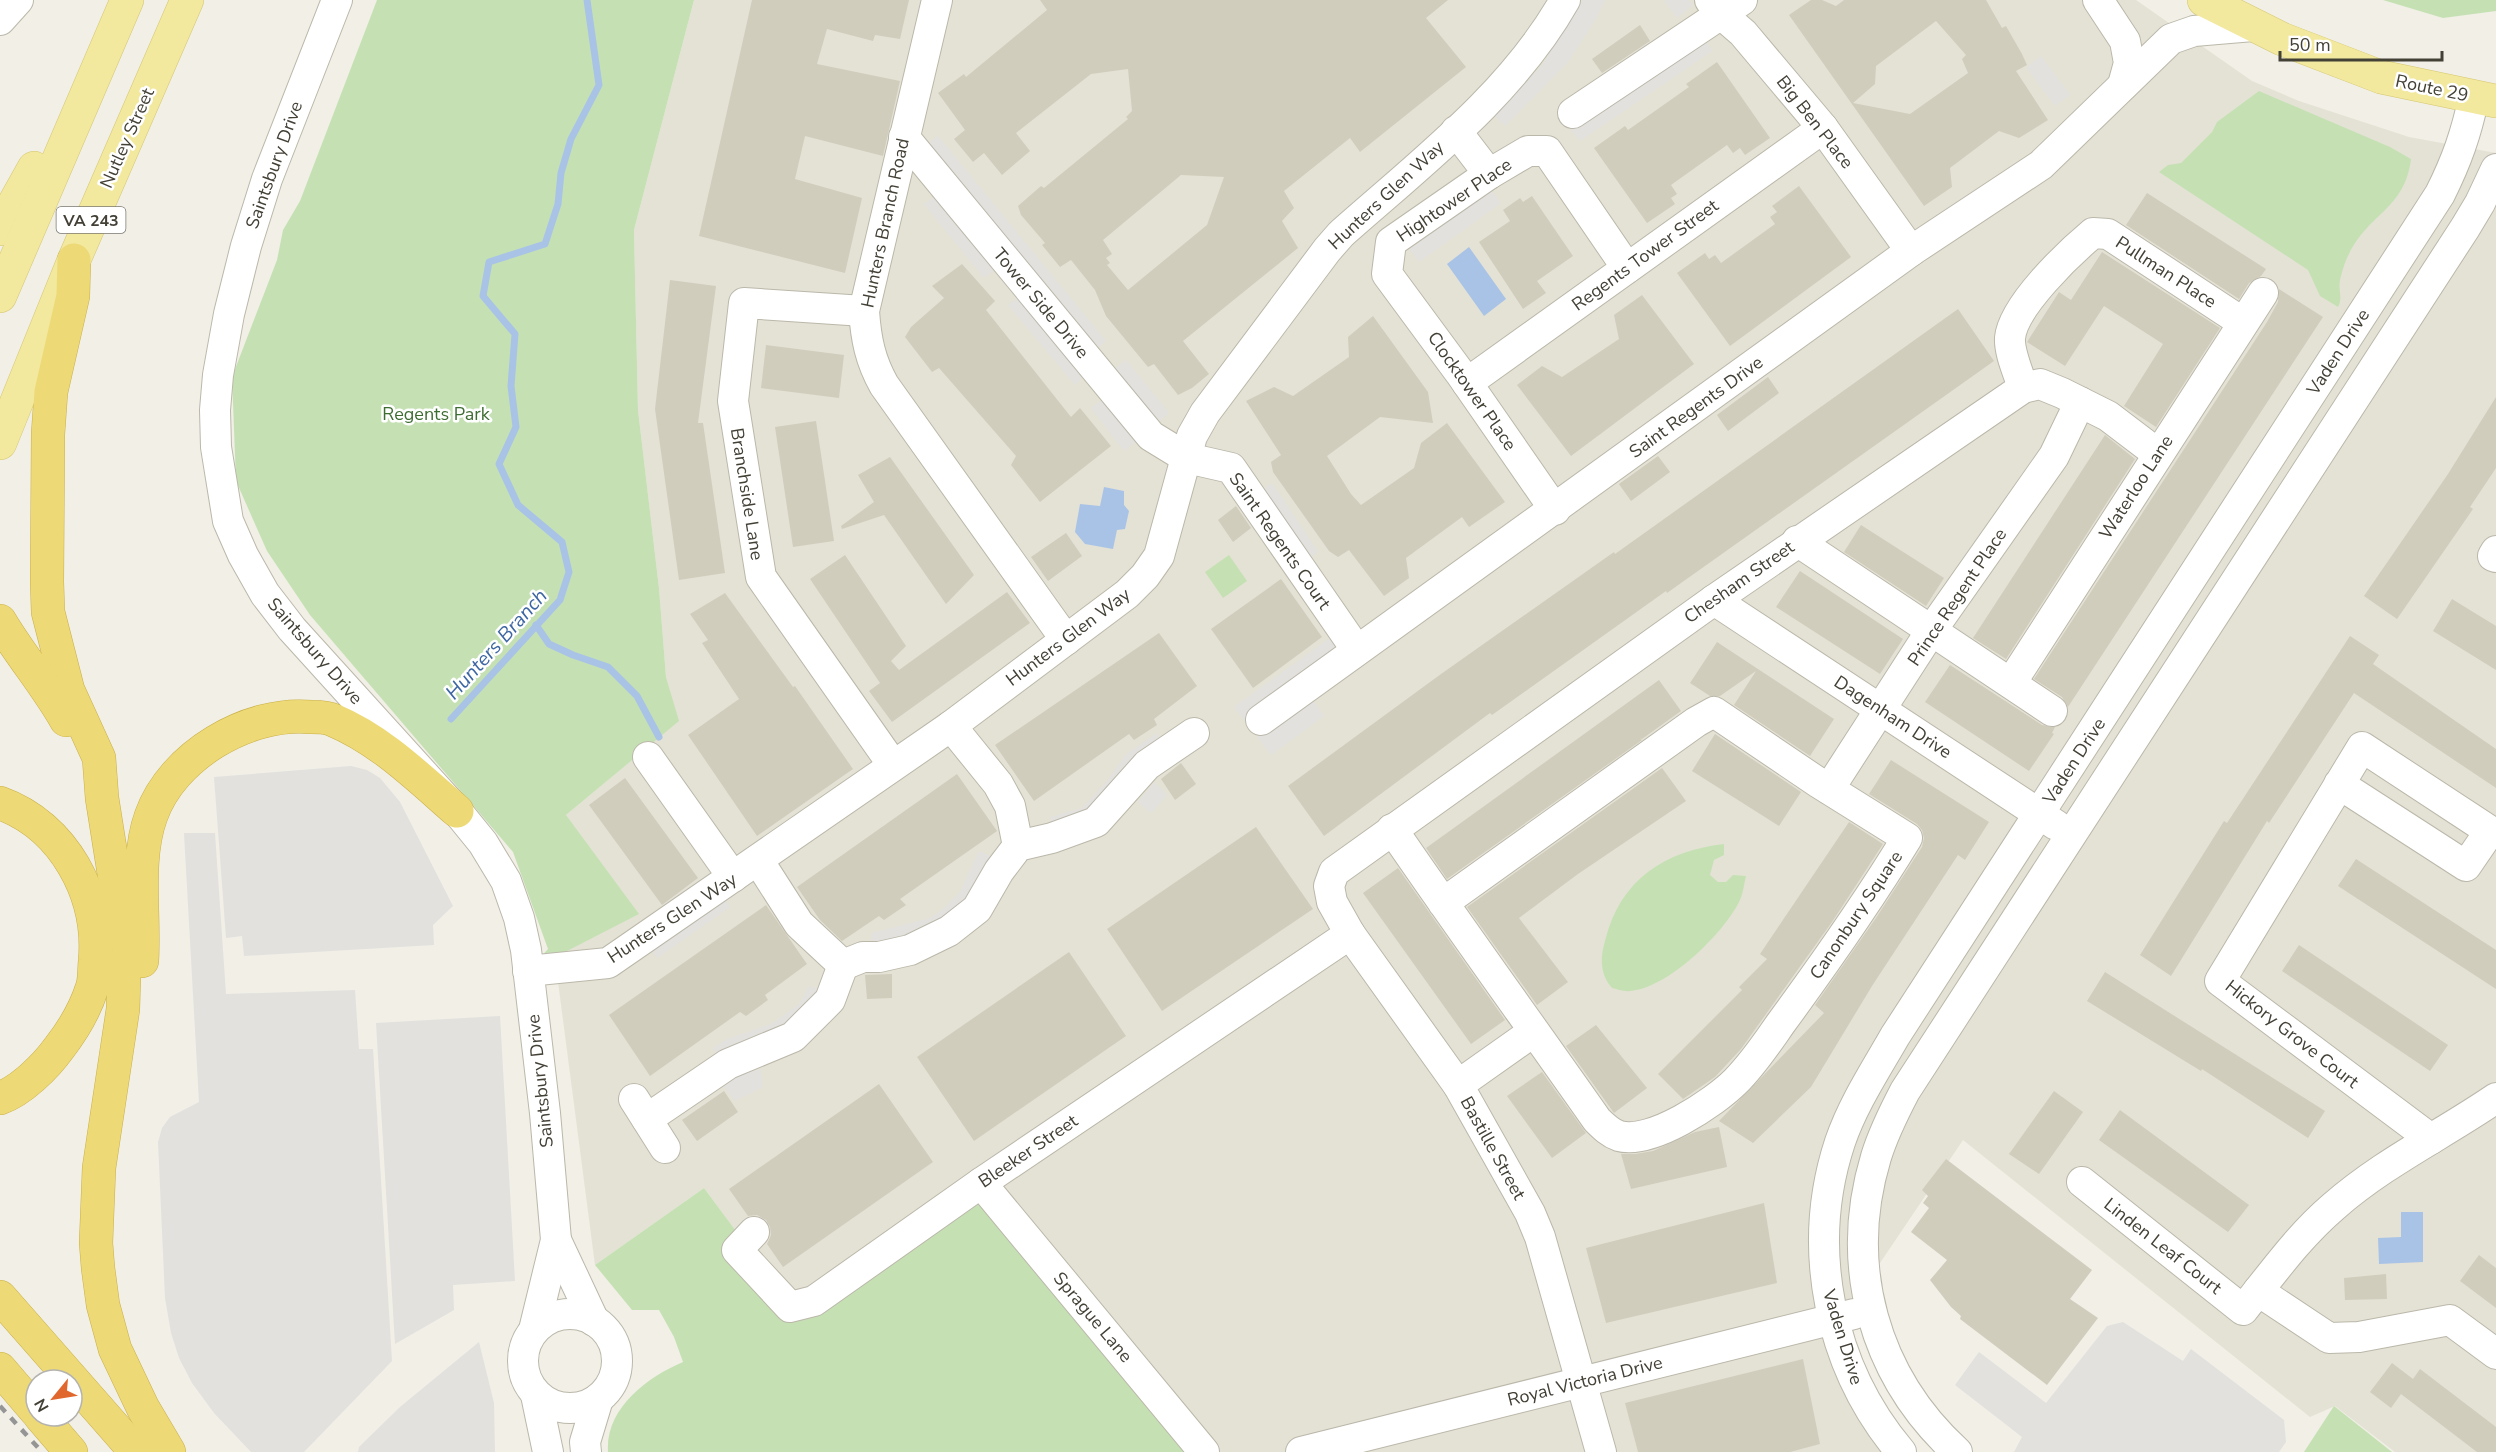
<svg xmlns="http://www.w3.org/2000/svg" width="2496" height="1452" font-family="'Nunito Sans',sans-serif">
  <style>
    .residential { fill: #e4e2d5 }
    .green { fill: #c5e1b4 }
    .parking { fill: #e2e1de }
    .water { fill: #a9c3e7 }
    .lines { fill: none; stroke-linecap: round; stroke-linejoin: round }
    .stream { stroke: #a9c3e7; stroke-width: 7 }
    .building { fill: #d1cdbd; fill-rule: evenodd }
    .minor-casing { stroke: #bbb8aa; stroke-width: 32 }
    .major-casing { stroke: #d5c770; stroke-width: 34 }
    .highway-casing { stroke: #cab047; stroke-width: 34 }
    .minor { stroke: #fff; stroke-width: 30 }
    .major { stroke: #f2e89e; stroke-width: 33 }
    .highway { stroke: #edd976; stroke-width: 33 }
    .rail { stroke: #959595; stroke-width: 4.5; stroke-dasharray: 8 8; stroke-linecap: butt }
    .labels { text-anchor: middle; stroke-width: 5; stroke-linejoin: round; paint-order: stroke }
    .shield { fill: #fff; stroke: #7b7972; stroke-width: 1.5 }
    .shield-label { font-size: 16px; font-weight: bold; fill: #434036 }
    .street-label { font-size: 18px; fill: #434036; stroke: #fff }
    .park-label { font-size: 18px; fill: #3e6d31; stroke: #fff }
    .water-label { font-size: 20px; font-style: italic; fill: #3d66a2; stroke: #fff }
  </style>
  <rect width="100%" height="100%" fill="#f1efe6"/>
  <path class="residential" d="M694,0H2136L2252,81L2299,101L2409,137L2496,153V1452H2395L2335,1406L2310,1417L1963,1140L1826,1343L1886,1452H1204L794,1311L704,1188L595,1265L554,951L566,815L678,721L666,677L659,588L638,410L634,230Z"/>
  <g class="green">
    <path d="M377,0H694L634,230L638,410L659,588L666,677L679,721L566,815L639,914L528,971L548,949L513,852L310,615L267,551L236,481L232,377L277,260L283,230L300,201Z"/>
    <path d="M2383,0H2496V11L2443,18Z"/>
    <path d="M2259,91L2390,147L2411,159C2405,209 2369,213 2349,254C2345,261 2342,272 2340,280C2338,289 2343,299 2338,307L2320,296L2308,270L2159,172L2168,165L2181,163L2212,132L2217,122Z"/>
    <path d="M1229,555L1247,581L1223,598L1205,572Z"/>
    <path d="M1724,844V855L1714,860L1710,875L1718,882H1726L1733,875L1746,876C1744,884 1743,895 1739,902C1722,935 1668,988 1630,991C1625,992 1617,989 1612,988C1600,974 1600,958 1605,941C1620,880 1664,851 1724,844Z"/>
    <path d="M981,1183L1204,1452H608C605,1409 647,1377 683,1362L674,1337L659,1310H632L595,1265L704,1188L795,1311Z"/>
    <path d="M2334,1406L2392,1452H2304Z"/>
  </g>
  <g class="parking">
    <path d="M1582,0H1605L1597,17L1568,62L1505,126L1492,113L1541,67Z"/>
    <path d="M1664,0H1689L1693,5L1677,18Z"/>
    <path d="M1703,34L1712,51L1580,141L1567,125Z"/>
    <path d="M2041,56L2070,95L2055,106L2026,67Z"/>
    <path d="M938,136L1106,341L1093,354L924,147Z"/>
    <path d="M1488,186L1501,203L1419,262L1406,245Z"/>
    <path d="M938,194L997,268L984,278L924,204Z"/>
    <path d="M1020,296L1086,375L1075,385L1008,305Z"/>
    <path d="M1126,360L1169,413L1156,424L1113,370Z"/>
    <path d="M1106,397L1139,439L1124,451L1091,408Z"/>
    <path d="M1272,483L1318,552L1304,562L1256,494Z"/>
    <path d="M1330,638L1347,664L1307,692L1324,716L1271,755L1234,707Z"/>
    <path d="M1157,733L1166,746L1094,818L1052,835L1050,817L1082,808L1107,781L1126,754Z"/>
    <path d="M351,766L367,770L380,778L400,802L453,906L433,925L434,945L244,956L242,936L226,938L214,777Z"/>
    <path d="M1154,782L1167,795L1151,813L1138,802Z"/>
    <path d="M184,833H215L226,994L355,990L359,1049H373L392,1361L304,1452H251L214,1413L192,1383L179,1358L171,1333L165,1298L158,1142L162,1128L170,1117L199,1102Z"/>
    <path d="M979,851L993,857L975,903L945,928L870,952L872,933L930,918L942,910L960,892Z"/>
    <path d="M725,899L730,907L657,958L652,951Z"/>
    <path d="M809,986L825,991L817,1010L721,1060L713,1048L725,1040L773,1023L799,1004Z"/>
    <path d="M500,1016L515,1281L453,1285L454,1310L395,1344L376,1023Z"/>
    <path d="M761,1069L763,1087L735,1101L723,1085L737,1075Z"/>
    <path d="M2123,1322L2183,1361L2191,1349L2284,1420L2286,1442L2279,1452H2014L2022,1437L1955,1385L1979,1352L2046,1403L2107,1326Z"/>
    <path d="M479,1342L494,1403L495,1452H358L359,1447L400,1407Z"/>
  </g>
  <g class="water">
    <path d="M1469,247L1506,299L1484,316L1447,264Z"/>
    <path d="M1104,487L1124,491V505L1129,511L1125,529L1117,530L1113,549L1085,544L1075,532L1080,504L1100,506Z"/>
    <path d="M2401,1212H2423V1262L2379,1264L2378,1238L2401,1237Z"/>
  </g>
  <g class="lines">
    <g class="stream">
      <path d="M536,625L549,644L573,655L608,667L637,696L659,737"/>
      <path d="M451,719L560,600L569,572L562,542L518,505L499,464L516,427L511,386L515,334L483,296L489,262L545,244L558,204L561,173L571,139L599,85L587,0"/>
    </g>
  </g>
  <g class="building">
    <path d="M752,0H909L900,39L875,35L873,41L827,29L817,64L900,81L883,156L805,136L795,179L862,198L845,273L699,236Z"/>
    <path d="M1040,0H1448L1426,18L1466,67L1360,152L1350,138L1284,191L1294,208L1282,221L1298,248L1183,341L1209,374L1192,388L1178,395L1154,364L1148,367L1106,316L1095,290L1071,260L1060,267L1042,245L1045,243L1021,215L1018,206L1041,186L1044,188L1128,119L1126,117L1132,111L1128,69L1091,74L1016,133L1030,151L1002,175L984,153L973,162L954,139L965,130L938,93L964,74L966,77L1047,10ZM1181,175L1224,177L1207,225L1128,290L1107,265L1110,263L1106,258L1112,254L1103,240Z"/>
    <path d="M1811,0H1822L1836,6L1844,0H1986L2002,28L2006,26L2022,54L2027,65L2016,71L2048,120L2019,138L1999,131L1950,168L1952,187L1924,206L1789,15ZM1936,21L1966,55L1962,59L1968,73L1910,114L1853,103L1875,84L1876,66Z"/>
    <path d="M1640,25L1650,41L1602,73L1592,59Z"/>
    <path d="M1717,62L1770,138L1745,155L1740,148L1733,153L1727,145L1671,185L1677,194L1671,198L1675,204L1647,223L1594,148L1625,126L1628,130L1689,87L1686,84Z"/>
    <path d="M1799,186L1851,257L1730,346L1677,273L1705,253L1709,259L1715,255L1721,263L1775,224L1770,217L1777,212L1772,206Z"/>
    <path d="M2147,193L2266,269L2261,276L2249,283L2239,299L2126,225Z"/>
    <path d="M1532,196L1573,256L1537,281L1546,293L1523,309L1479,242L1510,221L1503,210L1520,198L1523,202Z"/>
    <path d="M2102,252L2220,328L2156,427L2124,406L2163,344L2104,306L2065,366L2027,342L2059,292L2071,300Z"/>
    <path d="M962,264L995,301L986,310L1071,417L1080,408L1111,446L1040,502L1011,465L1016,456L939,368L932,372L905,337L911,327L944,298L932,286Z"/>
    <path d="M670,280L716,286L698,423H703L725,573L679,580L655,409Z"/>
    <path d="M2279,289L2323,317L2068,707L2062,697L2034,679L2267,322L2278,302Z"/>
    <path d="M1642,295L1694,364L1571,456L1517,385L1542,366L1562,377L1619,339L1614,315Z"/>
    <path d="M1958,309L1994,361L1667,593L1666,591L1492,715L1490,713L1324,836L1288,786L1441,674L1614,552L1615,554Z"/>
    <path d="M1373,316L1428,392L1433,423L1380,417L1327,456L1351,494L1361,505L1414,468L1421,443L1447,423L1505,502L1469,527L1462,517L1406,558L1409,578L1384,596L1349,550L1338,557L1329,551L1273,472L1271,462L1281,455L1246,401L1274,387L1293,396L1349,357L1348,337Z"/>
    <path d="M766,345L844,355L839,398L761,388Z"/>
    <path d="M1768,377L1779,393L1728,431L1717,415Z"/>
    <path d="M2496,397V468L2470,507L2473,509L2397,619L2364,596L2448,474Z"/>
    <path d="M816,421L834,541L793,547L775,427Z"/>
    <path d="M2105,435L2135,459L2006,659L1973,638Z"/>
    <path d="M1658,456L1670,472L1631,501L1619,484Z"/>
    <path d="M890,457L974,575L946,604L884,515L842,529L841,526L874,502L858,475Z"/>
    <path d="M1236,506L1251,528L1233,542L1218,520Z"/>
    <path d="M1861,525L1944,578L1926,606L1844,552Z"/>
    <path d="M1066,533L1082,556L1048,581L1031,557Z"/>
    <path d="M845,555L906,646L891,661L899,670L1007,592L1030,623L892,722L869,691L880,683L810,579Z"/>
    <path d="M1800,571L1903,639L1880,674L1776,607Z"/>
    <path d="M1281,579L1322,637L1253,688L1211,629Z"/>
    <path d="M725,593L793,687L795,686L853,769L757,836L688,735L739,699L702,643L708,640L690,614Z"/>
    <path d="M2452,599L2496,626V670L2433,631Z"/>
    <path d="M1159,633L1197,686L1154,719L1157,725L1134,740L1129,734L1034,801L995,745Z"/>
    <path d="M2350,636L2379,655L2373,664L2496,749V788L2354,693L2269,823L2267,821L2171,976L2140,955L2224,821L2227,823Z"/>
    <path d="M1717,642L1834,719L1810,756L1734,705L1756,671L1720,696H1710L1690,683Z"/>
    <path d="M1950,665L2042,725L2055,727L2052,733L2054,734L2029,771L1925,702Z"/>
    <path d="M1659,680L1681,711L1642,739L1640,738L1642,740L1447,879L1426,848Z"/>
    <path d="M1715,734L1801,792L1779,826L1692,771Z"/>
    <path d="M1891,760L1989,822L1965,860L1958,855L1872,986L1811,1087L1753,1143L1719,1121L1824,1013L1815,1005L1876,918L1922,847L1924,838L1922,830L1917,824L1869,794Z"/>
    <path d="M1181,763L1196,784L1175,800L1161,779Z"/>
    <path d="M1662,768L1686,801L1578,874L1519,918L1568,982L1537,1005L1467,907Z"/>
    <path d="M957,774L997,831L900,899L906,905L884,920L879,916L842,941L820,920L797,887Z"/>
    <path d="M625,778L698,878L662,905L589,805Z"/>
    <path d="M1849,822L1883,844L1832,922L1741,1049L1715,1077L1683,1099L1658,1074L1742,990L1739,987L1767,959L1760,954Z"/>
    <path d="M1256,827L1313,909L1162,1011L1107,929Z"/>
    <path d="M2356,859L2496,950V989L2338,886Z"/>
    <path d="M1398,868L1505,1020L1471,1044L1363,893Z"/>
    <path d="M766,905L807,964L765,995L768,1000L746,1016L740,1012L650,1076L609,1015Z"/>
    <path d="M2299,945L2448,1045L2430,1071L2282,971Z"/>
    <path d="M1069,952L1126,1036L974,1141L917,1057Z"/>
    <path d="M2105,972L2325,1111L2308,1138L2202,1069L2201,1071L2087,1001Z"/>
    <path d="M892,974V998L867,999L865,975Z"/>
    <path d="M1596,1025L1647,1088L1614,1113L1566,1046Z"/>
    <path d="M1542,1072L1586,1133L1552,1158L1507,1096Z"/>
    <path d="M879,1084L933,1162L783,1267L767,1244L771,1235L770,1227L766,1220L757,1215L748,1216L729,1189Z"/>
    <path d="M724,1091L738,1112L697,1141L682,1120Z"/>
    <path d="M2054,1091L2083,1112L2039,1174L2009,1154Z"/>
    <path d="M2120,1110L2249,1205L2228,1232L2099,1140Z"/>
    <path d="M1719,1127L1727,1167L1631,1189L1621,1154H1635L1653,1151L1695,1132Z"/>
    <path d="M1946,1159L2092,1270L2070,1299L2098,1318L2047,1385L1960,1319L1961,1316L1951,1307L1930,1280L1947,1260L1911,1232L1929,1208L1923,1203L1928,1196L1922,1190Z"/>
    <path d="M1764,1203L1777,1283L1606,1323L1586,1248Z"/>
    <path d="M2479,1255L2496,1268V1308L2460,1281Z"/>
    <path d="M2386,1274L2387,1299L2345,1300L2344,1278Z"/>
    <path d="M1803,1359L1820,1444L1790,1452H1638L1625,1403Z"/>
    <path d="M2392,1363L2413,1379L2420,1369L2496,1427V1452H2477L2401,1394L2391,1408L2370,1392Z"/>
  </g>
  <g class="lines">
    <g class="minor-casing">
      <g id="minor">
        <path d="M337,0L267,179L246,246L229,314L218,375L215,410L216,447L228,521L243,555L265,594L292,629L457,811L483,843L506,881L519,918L526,950L545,1113L556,1240L534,1330"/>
        <path d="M937,0L864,311C866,339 870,360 884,385L1066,640"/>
        <path d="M1710,0L1721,14L1743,33L1823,128L1911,251"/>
        <path d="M2098,0L2125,41L2129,63L2123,85"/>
        <path d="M0,20L18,0"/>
        <path d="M1573,113L1742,0"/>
        <path d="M1456,131L1489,174"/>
        <path d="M904,137L1151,436L1187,458L1231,468L1356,649"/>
        <path d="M864,311L744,303L733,401L761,577L893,765"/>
        <path d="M1467,383L1823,128"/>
        <path d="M2023,388C2019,374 2009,353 2010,338C2013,306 2069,253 2093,233L2108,234L2242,322"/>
        <path d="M1555,510L1460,373L1387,274L1391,242L1489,174L1528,151H1547L1627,268"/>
        <path d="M1797,541L2052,711"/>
        <path d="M2496,551L2493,556L2496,557"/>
        <path d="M1714,600L2056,825"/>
        <path d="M2011,683L2263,293"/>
        <path d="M1261,720L1911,251L2041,165L2171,39L2194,31L2253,26"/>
        <path d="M951,726L998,784L1010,806L1018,846"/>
        <path d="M648,757L733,877"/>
        <path d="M2339,784L2466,866L2490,831L2362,747L2220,981L2431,1139"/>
        <path d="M1829,789L1931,631L2054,456L2080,402"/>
        <path d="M1392,829C1459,927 1529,1023 1597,1120C1604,1127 1610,1133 1619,1136C1651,1145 1714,1103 1736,1081C1754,1063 1767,1043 1781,1023C1825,963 1868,902 1907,838L1819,783L1714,712L1696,722L1443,903"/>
        <path d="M758,860L799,924L843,965L863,957H879L910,950L949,931L977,909L999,871L1018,846L1052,838L1096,822L1147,765L1194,733"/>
        <path d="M528,971L608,963L951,726L1127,594L1145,576L1159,556L1192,436L1205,413L1327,250L1341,234C1421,163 1512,94 1565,0"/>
        <path d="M1458,1085L1533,1032"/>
        <path d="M634,1099L665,1148"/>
        <path d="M647,1119L728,1064L793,1037L830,1000L843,965"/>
        <path d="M2082,1182L2243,1310C2272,1274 2298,1237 2333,1207C2383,1163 2442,1135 2496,1098"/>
        <path d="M981,1183L1204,1452"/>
        <path d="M754,1232L737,1250L790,1307L814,1301L981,1183L1350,934"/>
        <path d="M556,1240L594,1321"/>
        <path d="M2258,1291L2329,1338L2359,1337L2450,1320L2496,1354"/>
        <circle cx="570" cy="1361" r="47"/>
        <path d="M536,1395L548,1452"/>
        <path d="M586,1452L585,1442L598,1399"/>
        <path d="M1301,1452L1854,1314"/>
        <path d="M1601,1452L1540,1237L1530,1213L1458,1085L1350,934L1332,902L1329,886L1334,872L1714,600L2023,388L2040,384L2062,393L2108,416L2158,454"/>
        <path d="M1901,1452C1829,1367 1805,1248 1840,1142C1853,1104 1875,1071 1895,1036L2440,194C2457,160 2466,134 2474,97"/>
        <path d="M1957,1452C1874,1376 1843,1266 1876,1157C1883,1134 1894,1112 1905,1091L2465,228L2480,203L2496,169"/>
      </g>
    </g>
    <g class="major-casing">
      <g id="major">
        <path d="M2204,0L2282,39L2381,77L2496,101"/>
        <path d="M0,229L34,168"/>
        <path d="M0,296L127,0"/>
        <path d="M0,443L74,260L187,0"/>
      </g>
    </g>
    <g class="highway-casing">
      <g id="highway">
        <path d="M74,260L73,296L51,392L48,434L47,582L48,612L68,690L99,758L102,798L125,943L123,1009L99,1168L96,1243L98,1268L103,1305L115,1349L143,1408L169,1452"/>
        <path d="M0,621C20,655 47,686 66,720"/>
        <path d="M0,803C64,826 101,895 95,961C94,969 95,980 92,988C85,1010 73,1030 59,1048C46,1066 21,1091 0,1098"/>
        <path d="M142,961C145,915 135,860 151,816C172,756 248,711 311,717C318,717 327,717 333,720C381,740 419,778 457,811"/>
        <path d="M0,1297L136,1452"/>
        <path d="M0,1369L36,1411"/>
        <path d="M40,1416L71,1452"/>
      </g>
    </g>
    <use href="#minor" class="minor"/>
    <use href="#major" class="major"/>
    <use href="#highway" class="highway"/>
    <path class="rail" d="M0,1406L42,1452"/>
  </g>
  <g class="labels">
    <rect class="shield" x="56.5" y="207" width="69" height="26" rx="4.5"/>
    <g class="shield-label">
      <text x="91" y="226">VA 243</text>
    </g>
    <g class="street-label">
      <text transform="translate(2432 88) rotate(12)" y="6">Route 29</text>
      <text transform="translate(1815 122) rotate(52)" y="6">Big Ben Place</text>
      <text transform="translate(127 138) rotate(-66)" y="6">Nutley Street</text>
      <text transform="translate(274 165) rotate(-70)" y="6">Saintsbury Drive</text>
      <text transform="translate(1386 195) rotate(-43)" y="6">Hunters Glen Way</text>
      <text transform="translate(1454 200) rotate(-34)" y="6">Hightower Place</text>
      <text transform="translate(885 223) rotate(-78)" y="6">Hunters Branch Road</text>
      <text transform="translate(1645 255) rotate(-36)" y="6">Regents Tower Street</text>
      <text transform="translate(2166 272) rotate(33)" y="6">Pullman Place</text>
      <text transform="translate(1041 303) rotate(50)" y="6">Tower Side Drive</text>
      <text transform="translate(2338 352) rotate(-57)" y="6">Vaden Drive</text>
      <text transform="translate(1472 391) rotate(55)" y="6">Clocktower Place</text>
      <text transform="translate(1696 407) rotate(-36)" y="6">Saint Regents Drive</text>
      <text transform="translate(2136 487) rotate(-57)" y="6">Waterloo Lane</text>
      <text transform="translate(747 494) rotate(81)" y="6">Branchside Lane</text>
      <text transform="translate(1280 541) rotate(55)" y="6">Saint Regents Court</text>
      <text transform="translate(1739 582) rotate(-35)" y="6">Chesham Street</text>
      <text transform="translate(1957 597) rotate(-56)" y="6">Prince Regent Place</text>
      <text transform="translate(1068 637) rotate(-37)" y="6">Hunters Glen Way</text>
      <text transform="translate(315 651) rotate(49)" y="6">Saintsbury Drive</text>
      <text transform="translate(1893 717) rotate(33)" y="6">Dagenham Drive</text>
      <text transform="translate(2074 761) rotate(-57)" y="6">Vaden Drive</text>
      <text transform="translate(1856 915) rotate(-56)" y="6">Canonbury Square</text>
      <text transform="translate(672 918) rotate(-33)" y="6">Hunters Glen Way</text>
      <text transform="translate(2292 1034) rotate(38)" y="6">Hickory Grove Court</text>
      <text transform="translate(540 1081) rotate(-96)" y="6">Saintsbury Drive</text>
      <text transform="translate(1493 1148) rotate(61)" y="6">Bastille Street</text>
      <text transform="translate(1028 1151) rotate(-34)" y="6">Bleeker Street</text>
      <text transform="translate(2163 1246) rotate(38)" y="6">Linden Leaf Court</text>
      <text transform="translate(1093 1317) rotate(50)" y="6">Sprague Lane</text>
      <text transform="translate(1843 1337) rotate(73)" y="6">Vaden Drive</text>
      <text transform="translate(1585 1381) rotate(-14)" y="6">Royal Victoria Drive</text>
    </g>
    <g class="park-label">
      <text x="436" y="420">Regents Park</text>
    </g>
    <g class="water-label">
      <text transform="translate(496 644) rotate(-48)" y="7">Hunters Branch</text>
    </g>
  </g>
  <g transform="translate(54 1398) rotate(240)"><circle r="28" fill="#ffffff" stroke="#b4b3af" stroke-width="1.5"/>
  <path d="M0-4.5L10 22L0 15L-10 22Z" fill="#e0672e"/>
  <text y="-9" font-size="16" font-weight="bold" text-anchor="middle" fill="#434036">N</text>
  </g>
  <path d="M2280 51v9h162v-9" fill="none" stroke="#434036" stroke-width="3"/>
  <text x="2289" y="51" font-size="18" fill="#434036" stroke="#ffffff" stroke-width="4.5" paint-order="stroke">50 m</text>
</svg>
